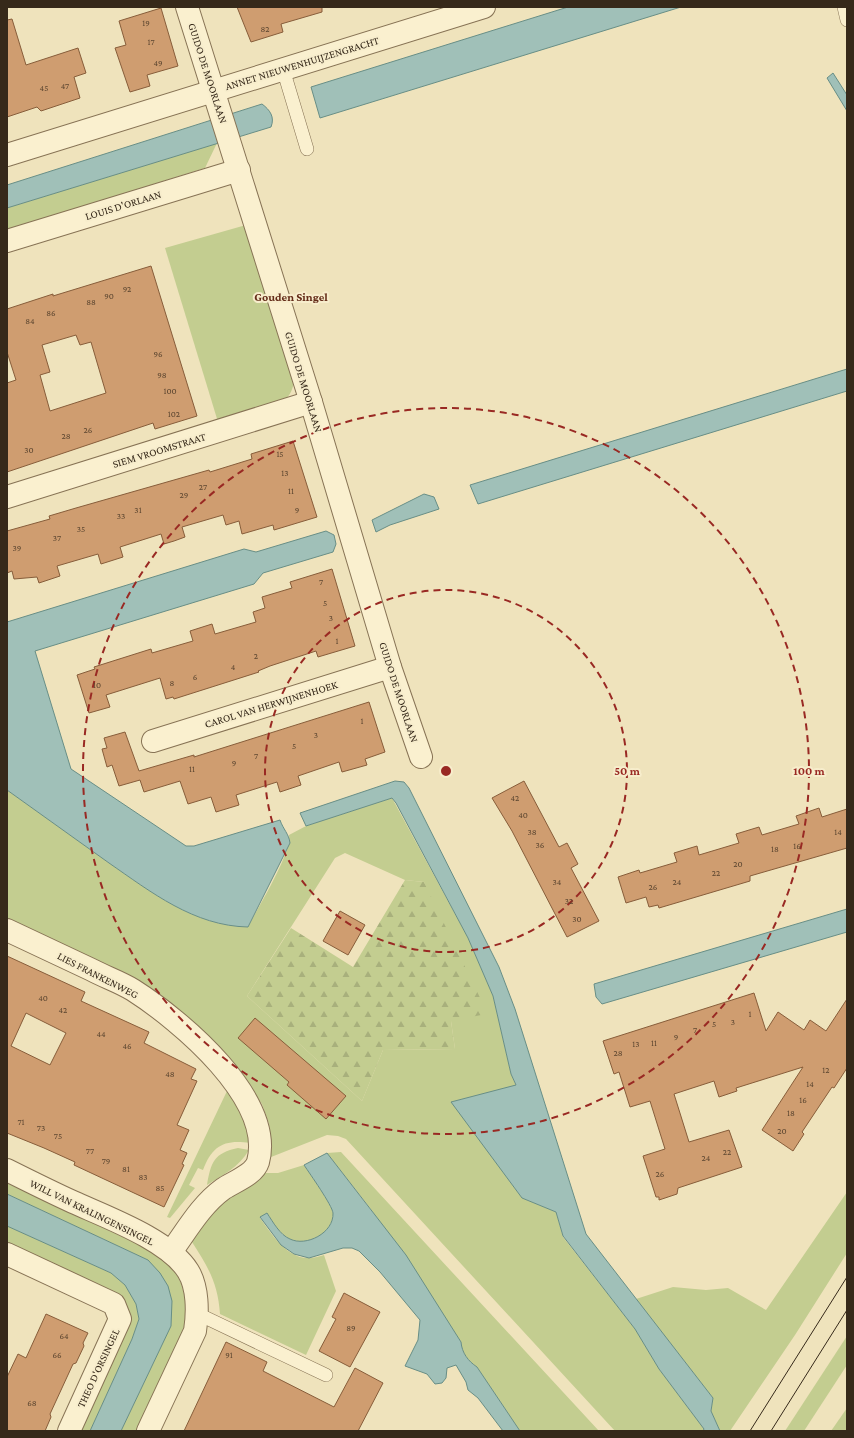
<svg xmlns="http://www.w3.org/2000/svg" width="854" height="1438" font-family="'Crimson Pro',serif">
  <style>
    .grass { fill: #c3cd90; fill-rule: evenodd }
    .forest { fill: url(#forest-firs) }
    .water { fill: #a0c0b8; stroke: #688e86 }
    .building { fill: #cf9d70; stroke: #875d3a; fill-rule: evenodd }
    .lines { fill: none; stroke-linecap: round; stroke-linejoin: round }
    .service-casing { stroke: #877355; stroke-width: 14 }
    .minor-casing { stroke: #877355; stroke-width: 24 }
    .tertiary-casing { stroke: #877355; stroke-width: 24 }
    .service { stroke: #faf0cf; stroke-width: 13 }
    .minor { stroke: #faf0cf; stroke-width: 22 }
    .tertiary { stroke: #faf0cf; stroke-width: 22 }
    .tram { stroke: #36291a; stroke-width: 1 }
    .ring { fill: none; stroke: #992923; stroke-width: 2; stroke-dasharray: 7 5 }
    .labels { text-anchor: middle; stroke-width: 4; stroke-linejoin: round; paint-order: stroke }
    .number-label { font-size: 9px; fill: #5c4630 }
    .street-label { font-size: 11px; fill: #36291a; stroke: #f7edcc }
    .neighbourhood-label { font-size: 12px; font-weight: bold; fill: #642c18; stroke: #f7edcc }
    .centre { fill: #992923; stroke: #f7edcc; stroke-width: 2 }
    .ring-label { font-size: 12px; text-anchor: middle; font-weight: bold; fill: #992923; stroke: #f7edcc; stroke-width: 4; stroke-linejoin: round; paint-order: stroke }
  </style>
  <defs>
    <pattern id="forest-firs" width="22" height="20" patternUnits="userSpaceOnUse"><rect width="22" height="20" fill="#c3cd90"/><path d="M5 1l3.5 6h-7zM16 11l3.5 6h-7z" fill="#a8b07c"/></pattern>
  </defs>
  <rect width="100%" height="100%" fill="#efe3bc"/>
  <g class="grass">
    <path d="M217,143L205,168L7,230V208Z"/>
    <path d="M246,225L294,381C293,389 290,395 285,400L218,422L165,248Z"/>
    <path d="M7,790C41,814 75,839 109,863C151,892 194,926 248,927C257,909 292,853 289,835L306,826L392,798L468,938L493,996L511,1074L516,1086L452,1102L522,1198L556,1212L563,1237L635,1329L659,1369L704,1429L703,1431H615L346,1139L338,1136L327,1135L266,1159L271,1139L269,1124L262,1104L242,1076L213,1043L7,920ZM345,853L405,880L424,882L451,1021L455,1049L383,1050L362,1101L247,996L335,858Z"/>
    <path d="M227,1091L241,1106L250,1143C224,1139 212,1146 203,1170L198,1168L189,1185L195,1188L170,1218L167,1217Z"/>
    <path d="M238,1148L249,1150C239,1167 223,1175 207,1185C211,1162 214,1153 238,1148Z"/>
    <path d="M341,1152L599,1431H520L477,1367C468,1361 462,1353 461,1342L370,1208L327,1153Z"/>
    <path d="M304,1165C310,1174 332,1205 333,1213C334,1233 307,1247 290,1239C280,1235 273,1222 267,1214L260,1218C271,1233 287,1259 309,1258C314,1258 320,1256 324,1255L336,1291L306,1355L220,1314C218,1283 208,1267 192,1242L197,1231L210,1212L261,1173H278Z"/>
    <path d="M7,1183L157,1253L173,1267L181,1283L186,1301V1316L183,1334L136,1431H121L171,1326L148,1260L7,1194Z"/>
    <path d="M847,1192V1253L795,1335L730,1431H720L711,1411L713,1398L636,1299L673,1287L706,1290L728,1288L766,1310Z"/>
    <path d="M7,1226L111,1273L125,1285L136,1304L139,1319L132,1339L90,1431H78L125,1330L89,1281L7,1243Z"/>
    <path d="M847,1336V1365L804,1431H785Z"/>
    <path d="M847,1408V1431H831Z"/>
  </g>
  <path class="forest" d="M405,880L424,882L484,1006L486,1014L451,1021L455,1049L383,1050L362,1101L247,996L291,928L353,967Z"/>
  <g class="water">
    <path d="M568,7H681L320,118L311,87Z"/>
    <path d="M833,73L847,95V111L827,78Z"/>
    <path d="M262,104C270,110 275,117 271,127L7,208V185Z"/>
    <path d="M847,369V391L478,504L470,485Z"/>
    <path d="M424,494L434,497L439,509L390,525L376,532L372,520Z"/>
    <path d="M326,531L334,535L336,544L333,552L263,573L254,584L35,651L71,769L186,846H194L280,820C283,829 289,834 290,843L248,927C194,926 151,892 109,863C75,839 41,814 7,790V622L244,549L256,552Z"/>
    <path d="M395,781L404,782L409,788L499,967L515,1009L586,1234L713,1398L711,1411L720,1431H703L704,1429L659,1369L635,1329L563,1236L556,1212L522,1198L451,1102L516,1085L511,1074L493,996L468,938L396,803L392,798L306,826L300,813Z"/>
    <path d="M847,909V932L602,1004L596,997L594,984Z"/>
    <path d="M327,1153L406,1255L461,1342C462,1353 468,1361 477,1367L520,1431H503L478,1398L468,1390L466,1382L456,1365L447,1368L446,1378L442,1383L435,1384L427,1374L405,1366L418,1340L420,1320L380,1272L359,1251L352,1248H343L309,1258L294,1254L281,1245L260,1217L267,1213C273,1222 280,1235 290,1239C306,1247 334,1233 333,1213C332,1205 310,1174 304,1165Z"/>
    <path d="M7,1194L148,1260L160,1273L168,1286L172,1301L171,1326L121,1431H90L132,1339L139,1319L136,1304L125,1285L111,1273L7,1226Z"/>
  </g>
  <g class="building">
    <path d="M237,7H322V12L281,24L283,32L251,42Z"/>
    <path d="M161,8L178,66L147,75L150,86L130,92L115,48L126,45L119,21Z"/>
    <path d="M12,19L26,65L78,48L86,73L74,77L80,98L41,111L37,107L7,117V20Z"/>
    <path d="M151,266L197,416L155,429L153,423L7,472V383L16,380L7,352V309L53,294V296ZM76,335L80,345L91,342L106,393L50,411L40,375L50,372L42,345Z"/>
    <path d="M293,441L317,517L274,530L273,525L242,534L239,521L226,525L223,515L182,527L185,537L174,541L164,544L161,534L120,547L123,557L101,564L98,554L57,566L60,576L39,583L37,577L14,579L12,571L7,573V531L50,519L49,516L76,508L209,470L210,472L252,459L251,454Z"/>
    <path d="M332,569L355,646L318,657L316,651L270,666L258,671L259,672L174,699L173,697L166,699L160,678L106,695L110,707L89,713L77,675L95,669L94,667L151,649L152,653L193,641L190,631L212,624L215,634L256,622L253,612L265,608L262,597L292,588L290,582Z"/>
    <path d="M369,702L385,752L365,759L367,765L342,772L339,762L298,776L301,785L280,792L277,782L236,795L239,805L216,812L211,797L188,804L180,781L144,792L140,780L119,786L112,765L107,767L102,749L107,748L104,738L125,732L139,771L194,755V757Z"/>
    <path d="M524,781L559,847L567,843L578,864L571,868L599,921L567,937L512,831L492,798Z"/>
    <path d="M819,808L822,817L847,809V848L750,876V881L659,908L658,905L649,907L646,897L626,903L618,877L639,870L640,873L677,862L674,853L697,846L699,855L739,843L736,834L759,827L762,835L799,824L796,816Z"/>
    <path d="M340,911L365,925L348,955L323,941Z"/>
    <path d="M7,956L85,992L81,1001L149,1032L144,1043L196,1069L191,1079L197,1081L177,1125L189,1130L180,1150L187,1153L182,1164L184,1165L164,1207L74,1165L75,1162L44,1148L7,1133ZM26,1013L66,1033L50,1065L11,1046Z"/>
    <path d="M754,993L766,1031L778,1012L804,1030L810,1020L826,1031L847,999V1068L834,1088L832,1087L802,1132L804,1134L793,1151L762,1130L803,1067L736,1088L737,1091L719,1097L714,1081L674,1094L689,1142L729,1130L742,1167L678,1188L677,1194L659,1200V1197H656L643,1156L665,1149L650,1101L630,1107L619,1072L614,1074L603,1041Z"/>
    <path d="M255,1018L346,1096L326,1119L287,1085L289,1082L238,1038Z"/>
    <path d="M344,1293L380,1312L350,1367L319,1351L336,1319L332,1317Z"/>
    <path d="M46,1314L88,1333L83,1343L84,1346L76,1363L73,1364L50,1414L51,1417L45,1431H7V1377L18,1354L26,1358Z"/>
    <path d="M226,1342L267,1362L263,1371L334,1407L355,1368L383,1383L358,1431H184Z"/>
  </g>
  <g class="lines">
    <g class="service-casing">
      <g id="service">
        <path d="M844,7L847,20"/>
        <path d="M283,69L307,149"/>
        <path d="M198,1314L326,1375"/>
      </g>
    </g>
    <g class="minor-casing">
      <g id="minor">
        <path d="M187,7L311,402L390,667L421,757"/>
        <path d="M7,155L484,7"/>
        <path d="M7,497L311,402"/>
        <path d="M153,741L390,667"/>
        <path d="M7,930C35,943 64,957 92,970C105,977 120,982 133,990C180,1020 275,1099 258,1162C254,1175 233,1182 223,1189C201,1205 187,1230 171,1252"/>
        <path d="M7,1170C29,1181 51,1192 73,1202C106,1217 169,1240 188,1271C198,1287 198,1312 195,1331L148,1431"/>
        <path d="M7,1254L114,1304L120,1319L69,1431"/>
      </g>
    </g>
    <g class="tertiary-casing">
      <path id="tertiary" d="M7,241L239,170"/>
    </g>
    <use href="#service" class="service"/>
    <use href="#minor" class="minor"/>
    <use href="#tertiary" class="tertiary"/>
    <g class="tram">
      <path d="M750,1431L847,1277"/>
      <path d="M771,1431L847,1310"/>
    </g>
  </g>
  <g class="ring">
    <circle cx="446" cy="771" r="181"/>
    <circle cx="446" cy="771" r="363"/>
  </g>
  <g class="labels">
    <g class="number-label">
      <text x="146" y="26">19</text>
      <text x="265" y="32">82</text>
      <text x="151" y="45">17</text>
      <text x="158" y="66">49</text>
      <text x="65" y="89">47</text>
      <text x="44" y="91">45</text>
      <text x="127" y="292">92</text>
      <text x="109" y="299">90</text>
      <text x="91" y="305">88</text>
      <text x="51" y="316">86</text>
      <text x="30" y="324">84</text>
      <text x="158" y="357">96</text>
      <text x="162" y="378">98</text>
      <text x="170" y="394">100</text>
      <text x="174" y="417">102</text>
      <text x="88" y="433">26</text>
      <text x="66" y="439">28</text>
      <text x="29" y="453">30</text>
      <text x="280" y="457">15</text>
      <text x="285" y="476">13</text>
      <text x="203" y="490">27</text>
      <text x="291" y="494">11</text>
      <text x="184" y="498">29</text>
      <text x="138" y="513">31</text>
      <text x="297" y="513">9</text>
      <text x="121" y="519">33</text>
      <text x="81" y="532">35</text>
      <text x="57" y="541">37</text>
      <text x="17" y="551">39</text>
      <text x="321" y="585">7</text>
      <text x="325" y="606">5</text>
      <text x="331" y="621">3</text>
      <text x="337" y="644">1</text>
      <text x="256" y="659">2</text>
      <text x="233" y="670">4</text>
      <text x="195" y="680">6</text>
      <text x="172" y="686">8</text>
      <text x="97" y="688">10</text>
      <text x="362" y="724">1</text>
      <text x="316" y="738">3</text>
      <text x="294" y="749">5</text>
      <text x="256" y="759">7</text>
      <text x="234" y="766">9</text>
      <text x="192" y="772">11</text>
      <text x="515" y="801">42</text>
      <text x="523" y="818">40</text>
      <text x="532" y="835">38</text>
      <text x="838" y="835">14</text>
      <text x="540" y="848">36</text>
      <text x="797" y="849">16</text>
      <text x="775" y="852">18</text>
      <text x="738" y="867">20</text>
      <text x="716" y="876">22</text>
      <text x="557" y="885">34</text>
      <text x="677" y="885">24</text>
      <text x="653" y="890">26</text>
      <text x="569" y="904">32</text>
      <text x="577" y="922">30</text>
      <text x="43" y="1001">40</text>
      <text x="63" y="1013">42</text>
      <text x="750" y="1017">1</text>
      <text x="733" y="1025">3</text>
      <text x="714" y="1027">5</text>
      <text x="695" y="1033">7</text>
      <text x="101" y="1037">44</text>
      <text x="676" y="1040">9</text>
      <text x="654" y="1046">11</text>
      <text x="636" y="1047">13</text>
      <text x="127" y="1049">46</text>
      <text x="618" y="1056">28</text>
      <text x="826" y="1073">12</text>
      <text x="170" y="1077">48</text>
      <text x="810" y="1087">14</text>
      <text x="803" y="1103">16</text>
      <text x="791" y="1116">18</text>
      <text x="21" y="1125">71</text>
      <text x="41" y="1131">73</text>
      <text x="782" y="1134">20</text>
      <text x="58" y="1139">75</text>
      <text x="90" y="1154">77</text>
      <text x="727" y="1155">22</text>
      <text x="706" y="1161">24</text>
      <text x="106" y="1164">79</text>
      <text x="126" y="1172">81</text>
      <text x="660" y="1177">26</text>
      <text x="143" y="1180">83</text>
      <text x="160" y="1191">85</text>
      <text x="351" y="1331">89</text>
      <text x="64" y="1339">64</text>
      <text x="57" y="1358">66</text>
      <text x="229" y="1358">91</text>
      <text x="32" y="1406">68</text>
    </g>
    <g class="street-label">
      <text transform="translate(302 63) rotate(-17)" y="4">ANNET NIEUWENHUIJZENGRACHT</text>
      <text transform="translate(208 73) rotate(72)" y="4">GUIDO DE MOORLAAN</text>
      <text transform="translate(123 205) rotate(-17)" y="4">LOUIS D'ORLAAN</text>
      <text transform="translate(304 382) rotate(73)" y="4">GUIDO DE MOORLAAN</text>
      <text transform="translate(159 450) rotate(-17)" y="4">SIEM VROOMSTRAAT</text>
      <text transform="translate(399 692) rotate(72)" y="4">GUIDO DE MOORLAAN</text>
      <text transform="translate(271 704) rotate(-17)" y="4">CAROL VAN HERWIJNENHOEK</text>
      <text transform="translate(98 975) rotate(27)" y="4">LIES FRANKENWEG</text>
      <text transform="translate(92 1212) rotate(26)" y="4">WILL VAN KRALINGENSINGEL</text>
      <text transform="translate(98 1368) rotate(-65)" y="4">THEO D'ORSINGEL</text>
    </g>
    <g class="neighbourhood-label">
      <text x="291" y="301">Gouden Singel</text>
    </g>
  </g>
  <circle cx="446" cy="771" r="6" class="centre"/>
  <g class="ring-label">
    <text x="627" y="775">50 m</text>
    <text x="809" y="775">100 m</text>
  </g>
  <rect width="854" height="1438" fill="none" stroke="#36291a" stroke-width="16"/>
</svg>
